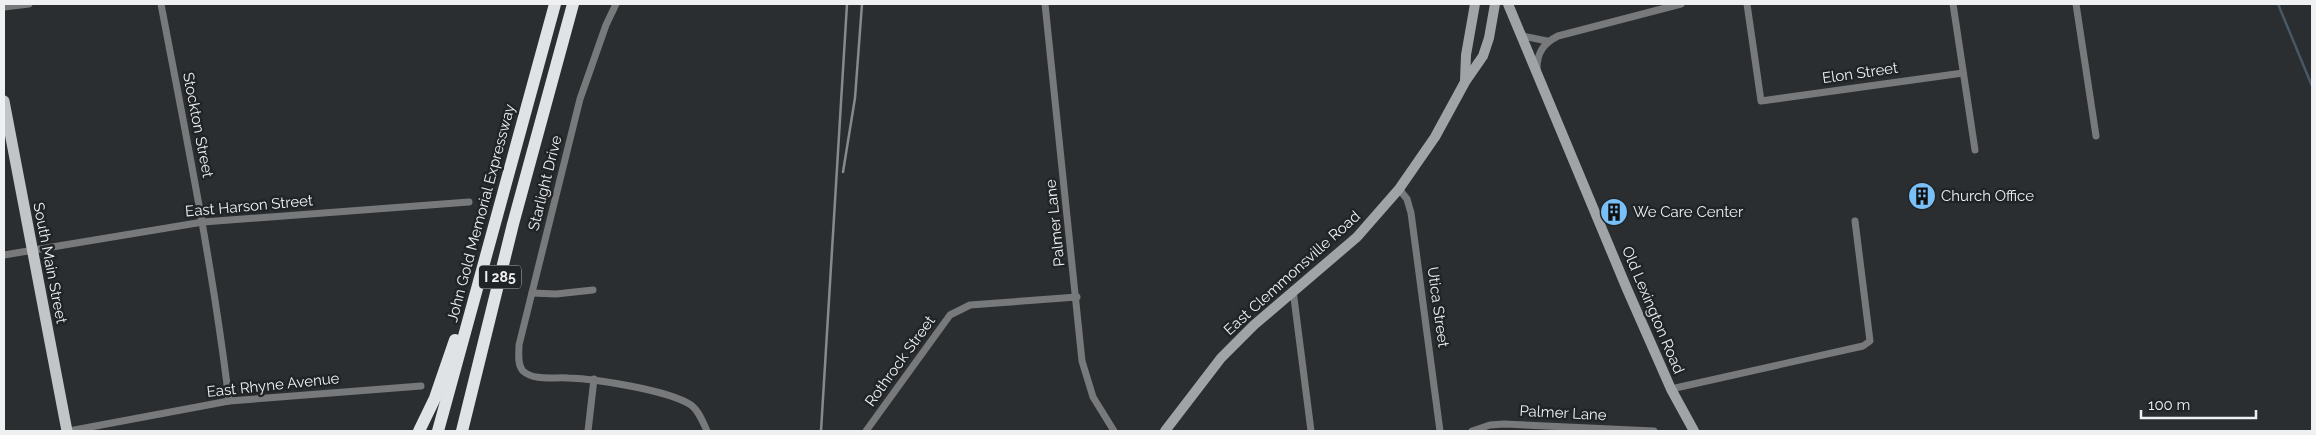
<svg xmlns="http://www.w3.org/2000/svg" width="2316" height="435" font-family="Raleway,sans-serif">
  <style>
    .lines { fill: none; stroke-linecap: round; stroke-linejoin: round }
    .stream { stroke: #475867; stroke-width: 2.5 }
    .street { stroke: #77797a; stroke-width: 7 }
    .secondary { stroke: #a1a4a6; stroke-width: 10 }
    .primary { stroke: #c2c5c8; stroke-width: 11 }
    .highway { stroke: #dfe3e6; stroke-width: 12 }
    .rail { stroke: #878a8c; stroke-width: 2.5 }
    .labels { text-anchor: middle; stroke-width: 5; stroke-linejoin: round; paint-order: stroke }
    .shield { fill: #212426; stroke: #b0b3b5; stroke-width: 1 }
    .shield-label { font-size: 14px; font-weight: bold; fill: #eef0f2 }
    .street-label { font-size: 15px; fill: #eef0f2; stroke: #212426 }
    .poi-label { font-size: 15px; fill: #eef0f2; stroke: #212426; text-anchor: start }
  </style>
  <rect width="100%" height="100%" fill="#2b2e30"/>
  <g class="lines">
    <path class="stream" d="M2278,4L2312,86"/>
    <g class="street">
      <path d="M161,4C186,136 213,267 229,401"/>
      <path d="M616,4L606,25L580,99L519,345C519,353 517,365 523,371C534,381 554,377 568,378C596,379 668,390 691,405C699,411 703,422 707,431"/>
      <path d="M1045,4L1082,361L1093,397L1114,431"/>
      <path d="M1747,4L1761,101L1963,73"/>
      <path d="M1953,4L1975,150"/>
      <path d="M2076,4L2096,136"/>
      <path d="M4,7L29,4"/>
      <path d="M1523,36L1547,41"/>
      <path d="M1537,69C1537,52 1544,43 1558,36L1681,4"/>
      <path d="M1399,189L1407,199L1411,213L1440,431"/>
      <path d="M4,255L203,222L469,202"/>
      <path d="M1293,290L1311,431"/>
      <path d="M532,293L556,294L593,290"/>
      <path d="M1671,389L1863,346L1870,341L1855,221"/>
      <path d="M69,431L229,401L421,386"/>
      <path d="M588,431L594,379"/>
      <path d="M866,431L950,315L970,305L1077,297"/>
      <path d="M1472,431L1490,425L1504,424L1654,431"/>
    </g>
    <g class="secondary">
      <path d="M1508,4L1627,289L1671,389L1694,431"/>
      <path d="M1465,81L1466,55L1475,4"/>
      <path d="M1165,431L1221,358L1254,325L1357,237L1399,189L1435,137L1465,82L1483,56L1489,38L1495,4"/>
    </g>
    <path class="primary" d="M4,101L67,431"/>
    <g class="highway">
      <path d="M419,431L435,398L455,340"/>
      <path d="M438,431L555,4"/>
      <path d="M462,431L513,224L573,4"/>
    </g>
    <g class="rail">
      <path d="M843,172L855,98L862,4"/>
      <path d="M821,431L847,4"/>
    </g>
  </g>
  <defs>
    <g id="building-disc" transform="scale(1.4375)"><circle r="9.5" fill="#79bff8" stroke="#212426"/><path d="M-4-6H4V6H1V3H-1V6H-4ZM-2.5-4.3h1.7v1.8h-1.7ZM.8-4.3h1.7v1.8H.8ZM-2.5-1h1.7V.8h-1.7ZM.8-1h1.7V.8H.8Z" fill="#111"/></g>
  </defs>
  <g fill-rule="evenodd">
    <use href="#building-disc" x="1922" y="196"/>
    <use href="#building-disc" x="1614" y="212"/>
  </g>
  <g class="labels">
    <rect class="shield" x="479" y="265.5" width="42" height="23" rx="4"/>
    <g class="shield-label">
      <text x="500" y="282">I 285</text>
    </g>
    <g class="street-label">
      <text transform="translate(1860 73) rotate(-8)" y="5">Elon Street</text>
      <text transform="translate(198 125) rotate(79)" y="5">Stockton Street</text>
      <text transform="translate(545 183) rotate(-76)" y="5">Starlight Drive</text>
      <text transform="translate(249 206) rotate(-5)" y="5">East Harson Street</text>
      <text transform="translate(481 213) rotate(-75)" y="5">John Gold Memorial Expressway</text>
      <text transform="translate(1055 223) rotate(-96)" y="5">Palmer Lane</text>
      <text transform="translate(50 263) rotate(79)" y="5">South Main Street</text>
      <text transform="translate(1292 273) rotate(-42)" y="5">East Clemmonsville Road</text>
      <text transform="translate(1438 307) rotate(82)" y="5">Utica Street</text>
      <text transform="translate(1653 310) rotate(67)" y="5">Old Lexington Road</text>
      <text transform="translate(900 361) rotate(-54)" y="5">Rothrock Street</text>
      <text transform="translate(273 385) rotate(-6)" y="5">East Rhyne Avenue</text>
      <text transform="translate(1563 413) rotate(3)" y="5">Palmer Lane</text>
    </g>
    <g class="poi-label">
      <text x="1941" y="201">Church Office</text>
      <text x="1633" y="217">We Care Center</text>
    </g>
  </g>
  <rect width="2316" height="435" fill="none" stroke="#eef0f2" stroke-width="10"/>
  <path d="M2141 410v8h115v-8" fill="none" stroke="#eef0f2" stroke-width="2.5"/>
  <text x="2148" y="410" font-size="15" fill="#eef0f2" stroke="#212426" stroke-width="4" paint-order="stroke">100 m</text>
</svg>
